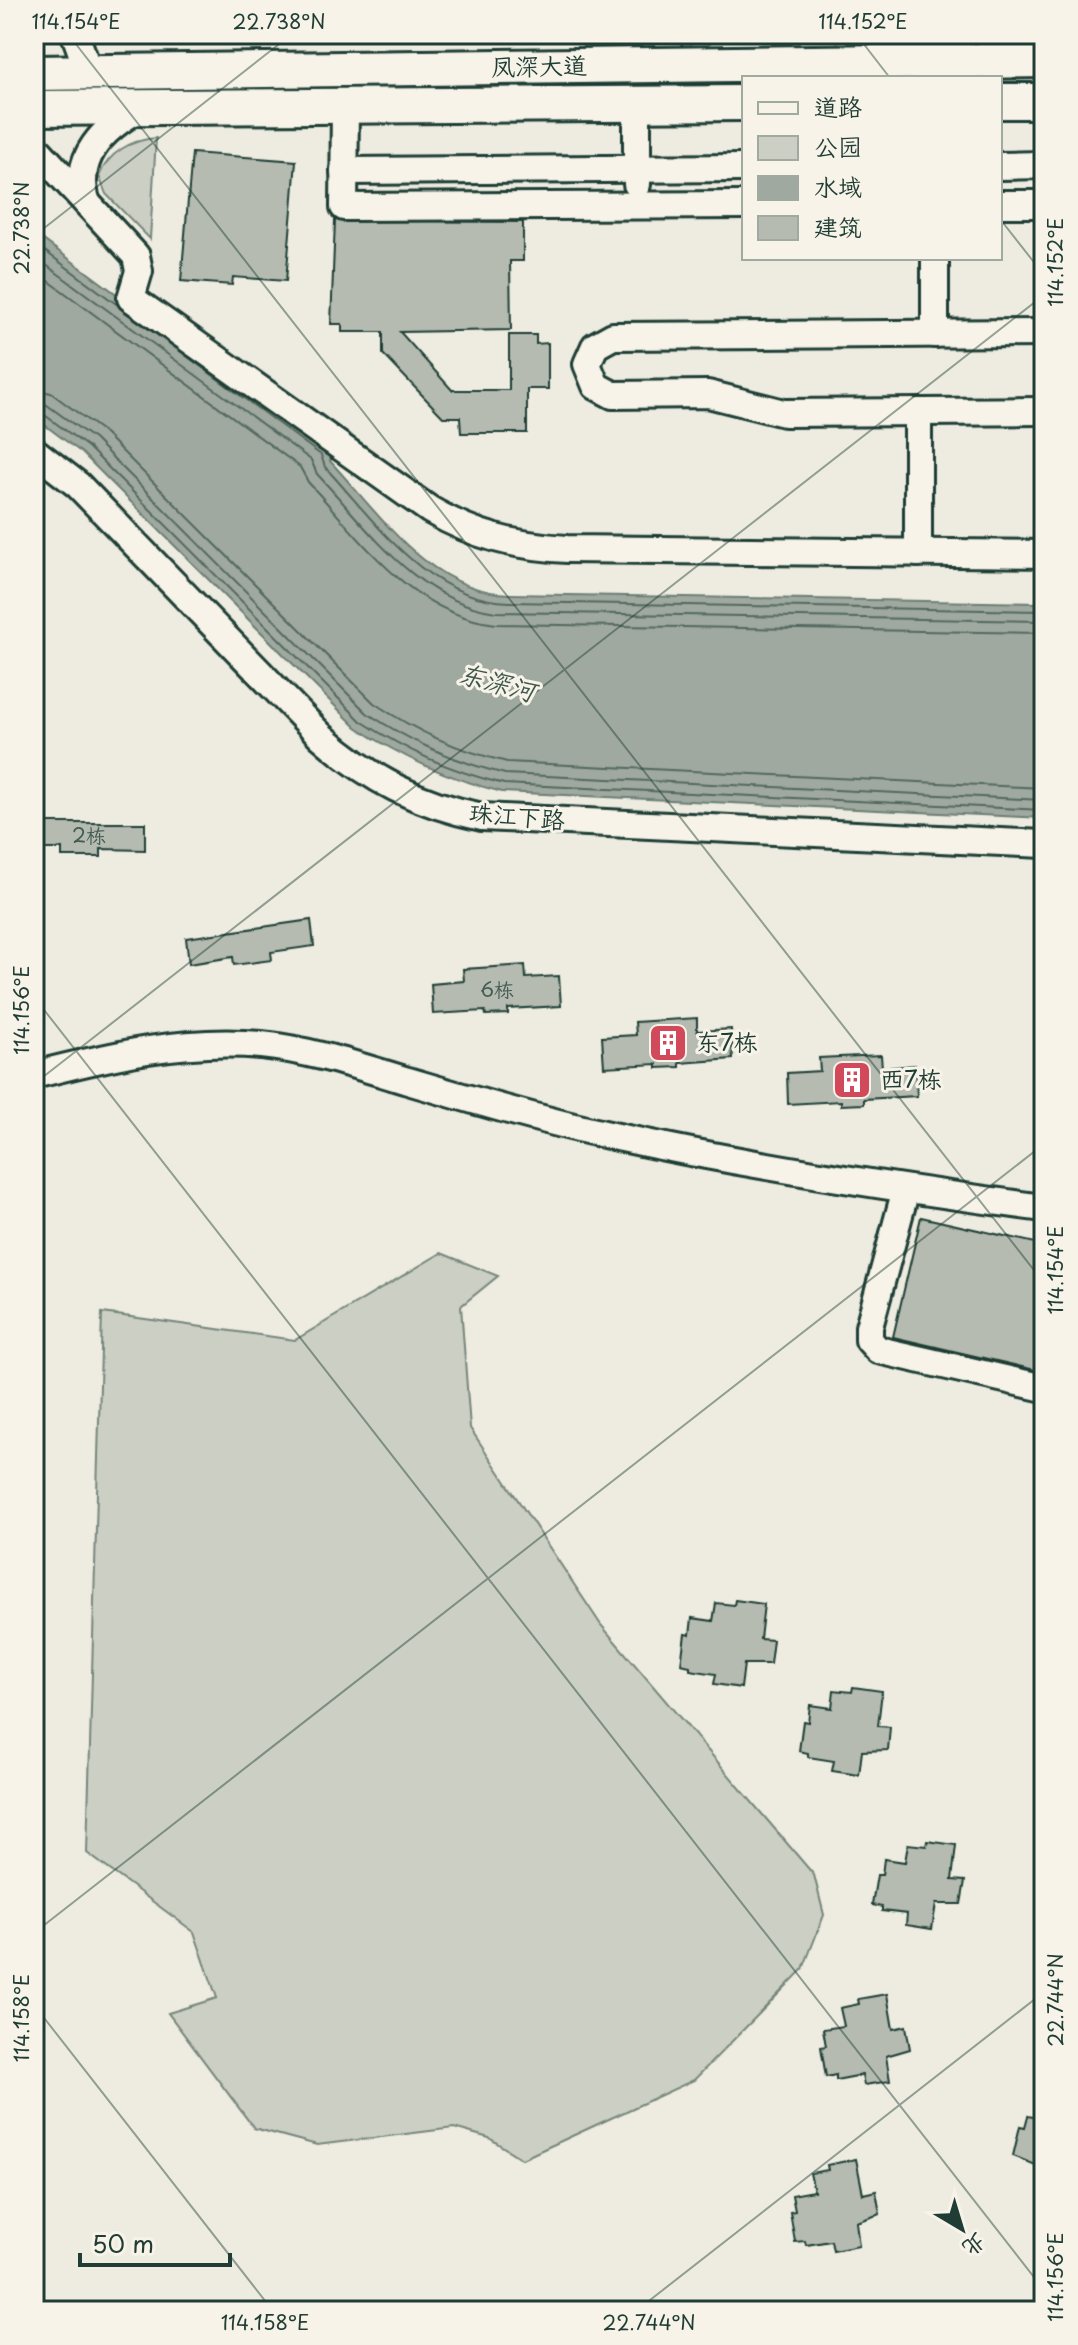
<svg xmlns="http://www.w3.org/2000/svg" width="1078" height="2345" font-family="'Playpen Sans','LXGW WenKai TC',sans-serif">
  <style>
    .green { fill: #cccfc4; stroke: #76867c; stroke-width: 2 }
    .water { fill: #9fa99f; stroke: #6c7e74; stroke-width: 2 }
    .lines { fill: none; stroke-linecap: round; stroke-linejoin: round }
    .shore { stroke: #52685f; stroke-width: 2 }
    .building { fill: #b5bbb0; stroke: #1f3d34; stroke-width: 2 }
    .minor-casing { stroke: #1f3d34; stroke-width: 32 }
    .major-casing { stroke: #1f3d34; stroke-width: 40 }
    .path { stroke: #1f3d34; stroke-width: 4; stroke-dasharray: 2 6; stroke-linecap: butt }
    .minor { stroke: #f7f3e8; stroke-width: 26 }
    .major { stroke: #f7f3e8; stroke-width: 34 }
    .ticks { fill: none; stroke: #1f3d34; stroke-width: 2; stroke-opacity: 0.45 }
    .labels { text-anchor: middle; stroke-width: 6; stroke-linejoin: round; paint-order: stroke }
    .number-label { font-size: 20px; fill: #445c53 }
    .street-label { font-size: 24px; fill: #1f3d34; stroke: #f7f3e8 }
    .poi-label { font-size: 24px; fill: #1f3d34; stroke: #f7f3e8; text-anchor: start }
    .water-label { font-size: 26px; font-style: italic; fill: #3f584f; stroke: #f7f3e8 }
    .neatline { fill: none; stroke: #1f3d34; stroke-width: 3 }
    .ticks-label { font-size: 20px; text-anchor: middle; fill: #1f3d34 }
  </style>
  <rect width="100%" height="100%" fill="#eeece1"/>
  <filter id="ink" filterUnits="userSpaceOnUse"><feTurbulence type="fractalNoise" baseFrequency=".0125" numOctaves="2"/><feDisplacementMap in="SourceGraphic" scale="16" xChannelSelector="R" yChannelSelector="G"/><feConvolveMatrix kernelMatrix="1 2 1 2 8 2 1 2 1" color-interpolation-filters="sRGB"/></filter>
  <g filter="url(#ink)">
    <g class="green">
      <path d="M156,138L150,239L106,194L99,176C109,152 131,140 156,138Z"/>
      <path d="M441,1253L498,1276L461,1306L470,1428L601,1625L814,1875L824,1915L803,1969L694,2080L522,2159L489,2138L454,2128L317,2145L254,2128L168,2013L217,1998L194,1932L87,1853L102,1313L295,1340Z"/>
    </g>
    <path class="water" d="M34,233L334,455L330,461C380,515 430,592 510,594L1044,603V818L502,792C447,778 403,758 356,727L82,453L34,417Z"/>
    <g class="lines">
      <g class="shore">
        <path d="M34,243L119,306"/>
        <path d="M34,256L311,460L317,474C368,528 417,602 496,612L1044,621"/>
        <path d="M34,270L300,467L308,482C361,539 412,615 496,624L1044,633"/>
        <path d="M184,354L321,455L325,467C377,523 427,600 510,602L1044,611"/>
        <path d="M34,389L51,393L101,430L374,703C417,732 457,750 507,762L1044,788"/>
        <path d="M34,401L47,405L94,439L367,713C411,742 453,761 505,774L1044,800"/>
        <path d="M34,411L42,413L88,447L361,721C407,751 450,771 504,784L1044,810"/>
      </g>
    </g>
    <g class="building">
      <path d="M192,153L296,161L286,281L233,277L232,285L181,281Z"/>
      <path d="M335,220L523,222V261H510L511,330L400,332L452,390H509V335H536V344L548,343V389H527V433H461L460,417H443L383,354V332H342V324H331Z"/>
      <path d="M34,823H145V850L101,849V857H62V849H34Z"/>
      <path d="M311,920L314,946L271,952L272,960L234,965L233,957L189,964L186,938Z"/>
      <path d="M525,965L526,978L559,976L561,1006L508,1009V1014L486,1015L485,1011L433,1014L431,984L464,981L463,969Z"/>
      <path d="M697,1018V1031L731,1029L733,1059L680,1063V1067L657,1068V1064L604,1067L602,1037L636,1035L635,1022Z"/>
      <path d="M881,1055L882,1068L915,1065L917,1096L864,1099V1104L841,1105V1101L788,1104L787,1073L820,1071L819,1058Z"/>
      <path d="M921,1217L1044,1245V1372L893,1337Z"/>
      <path d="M735,1600L764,1604L760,1639L773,1640L770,1664H744L741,1688L714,1684L716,1674L690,1670V1666L681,1664L685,1634L690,1635L692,1618L713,1621L716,1603L734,1605Z"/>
      <path d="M853,1687L882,1691L878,1726L890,1727L888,1750L862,1751L859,1775L832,1771L834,1761L808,1757V1753L799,1751L803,1721L808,1722L810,1705L832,1708L834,1690L852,1692Z"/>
      <path d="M927,1841L956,1845L952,1880L965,1881L961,1904H936L932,1929L906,1925L907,1914L882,1911V1907L872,1905L877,1875H882L884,1859L905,1862L908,1844L926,1846Z"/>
      <path d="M887,1994L893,2029L906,2026L910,2049L886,2056L890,2081L864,2085L862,2075L836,2080V2075L826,2077L821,2047L826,2046L823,2029L844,2026L840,2008L859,2004L858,1999Z"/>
      <path d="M1028,2116L1044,2119V2157L1041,2156L1038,2166L1013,2156L1020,2126L1025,2127Z"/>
      <path d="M856,2159L863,2194L876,2191L880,2214L856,2222L859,2246L833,2251L831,2241L806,2245L805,2241L795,2242L790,2212L795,2211L792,2195L814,2191L810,2173L828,2170L827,2165Z"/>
    </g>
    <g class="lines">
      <g class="minor-casing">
        <g id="minor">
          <path d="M75,34L89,73"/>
          <path d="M345,106L344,207L744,205"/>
          <path d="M34,146L136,256L139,271L131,298L430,510C475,536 515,546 567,549L1044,554"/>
          <path d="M1000,166L1044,165"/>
          <path d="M344,171L744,168"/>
          <path d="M637,184V104"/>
          <path d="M87,203C71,158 104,127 142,107"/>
          <path d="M1000,204H1044"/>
          <path d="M1044,333L613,336L595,346L587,364L596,386L613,395L708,394L784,413L1044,411"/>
          <path d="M935,334V258"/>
          <path d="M34,451L78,485L321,736C369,779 418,804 482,817L1044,844"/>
          <path d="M918,553V412"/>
          <path d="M34,1075C109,1056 183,1038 261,1045C311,1050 361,1067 408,1081C476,1101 544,1121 613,1136C755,1167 900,1189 1044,1208"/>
          <path d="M906,1189L869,1327V1340L878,1350L1044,1388"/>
        </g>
      </g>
      <g class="major-casing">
        <g id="major">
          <path d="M34,73L1044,60"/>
          <path d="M1000,101H1044"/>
          <path d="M34,108L744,103"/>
        </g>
      </g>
      <path class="path" d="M154,34L283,41"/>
      <use href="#minor" class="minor"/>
      <use href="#major" class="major"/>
    </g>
  </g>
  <path class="ticks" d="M68,34L1044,1283M856,34L890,78M1000,219L1044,275M34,236L292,34M34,997L1044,2290M34,1084L1044,295M34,1933L1044,1144M34,2005L273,2311M636,2311L1044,1992"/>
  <defs>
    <g id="building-square" transform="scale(2)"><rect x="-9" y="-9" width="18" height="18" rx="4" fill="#d1495b" stroke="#f7f3e8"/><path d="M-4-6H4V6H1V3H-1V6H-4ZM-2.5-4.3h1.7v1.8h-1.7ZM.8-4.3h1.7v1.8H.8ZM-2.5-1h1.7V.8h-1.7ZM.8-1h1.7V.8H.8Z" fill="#fff"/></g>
  </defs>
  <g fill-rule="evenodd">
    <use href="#building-square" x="668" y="1043"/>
    <use href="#building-square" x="852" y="1080"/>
  </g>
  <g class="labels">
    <g class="number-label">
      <text x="89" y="843">2栋</text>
      <text x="497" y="997">6栋</text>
    </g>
    <g class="street-label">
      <text transform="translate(539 67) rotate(-1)" y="8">凤深大道</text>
      <text transform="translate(517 817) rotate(5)" y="8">珠江下路</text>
    </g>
    <g class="poi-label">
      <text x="696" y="1051">东7栋</text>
      <text x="880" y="1088">西7栋</text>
    </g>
    <g class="water-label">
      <text transform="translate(497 683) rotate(15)" y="9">东深河</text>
    </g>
  </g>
  <rect width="1078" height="2345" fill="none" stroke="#f7f3e8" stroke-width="88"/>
  <rect x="742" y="76" width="260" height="184" fill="#f7f3e8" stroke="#a1aaa0" stroke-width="2"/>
  <rect x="758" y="102" width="40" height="12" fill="#f7f3e8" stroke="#a1aaa0" stroke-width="2"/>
  <text x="814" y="116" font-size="24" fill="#1f3d34">道路</text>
  <rect x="758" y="136" width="40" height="24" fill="#cccfc4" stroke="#a1aaa0" stroke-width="2"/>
  <text x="814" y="156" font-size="24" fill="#1f3d34">公园</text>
  <rect x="758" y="176" width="40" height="24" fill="#9fa99f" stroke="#a1aaa0" stroke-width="2"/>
  <text x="814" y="196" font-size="24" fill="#1f3d34">水域</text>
  <rect x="758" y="216" width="40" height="24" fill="#b5bbb0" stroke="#a1aaa0" stroke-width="2"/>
  <text x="814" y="236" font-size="24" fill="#1f3d34">建筑</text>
  <g transform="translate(962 2229) rotate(142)" stroke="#f7f3e8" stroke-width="6" paint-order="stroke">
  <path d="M0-6L14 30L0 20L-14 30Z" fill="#1f3d34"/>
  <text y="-12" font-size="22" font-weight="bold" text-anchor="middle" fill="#1f3d34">北</text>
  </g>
  <path d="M80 2253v12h150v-12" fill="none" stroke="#1f3d34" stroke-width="4"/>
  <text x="92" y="2253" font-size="24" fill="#1f3d34" stroke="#f7f3e8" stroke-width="6" paint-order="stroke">50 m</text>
  <rect x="44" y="44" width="990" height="2257" class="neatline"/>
  <g class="ticks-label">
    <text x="76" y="29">114.154°E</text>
    <text x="279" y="29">22.738°N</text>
    <text x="863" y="29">114.152°E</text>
    <text transform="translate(22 228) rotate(-90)" y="7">22.738°N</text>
    <text transform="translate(1056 262) rotate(-90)" y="7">114.152°E</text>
    <text transform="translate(22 1010) rotate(-90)" y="7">114.156°E</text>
    <text transform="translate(1056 1270) rotate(-90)" y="7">114.154°E</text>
    <text transform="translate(1056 2000) rotate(-90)" y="7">22.744°N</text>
    <text transform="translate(22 2018) rotate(-90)" y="7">114.158°E</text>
    <text transform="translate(1056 2277) rotate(-90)" y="7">114.156°E</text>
    <text x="265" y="2330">114.158°E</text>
    <text x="649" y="2330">22.744°N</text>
  </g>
</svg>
